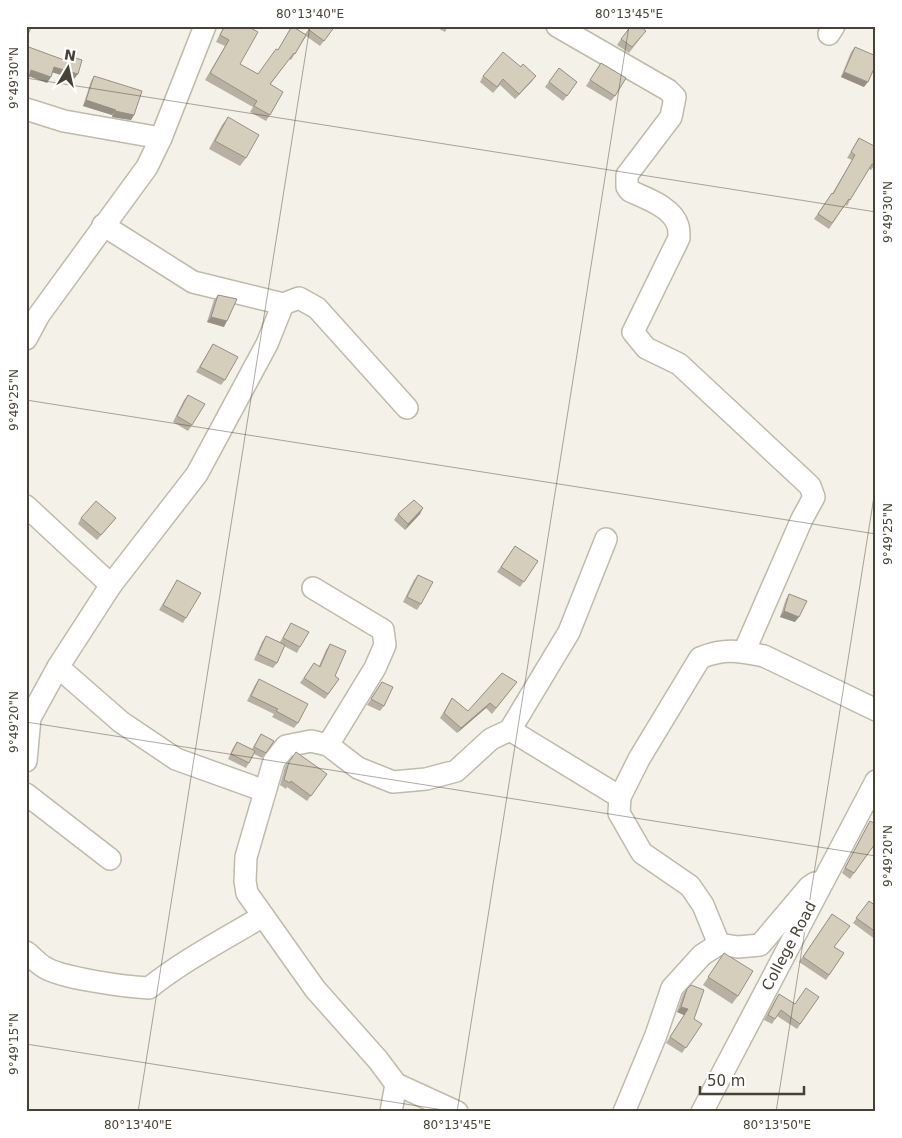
<svg xmlns="http://www.w3.org/2000/svg" width="902" height="1138" font-family="'DejaVu Sans',sans-serif">
  <style>
    .lines { fill: none; stroke-linecap: round; stroke-linejoin: round }
    .minor-casing { stroke: #bfbaaa; stroke-width: 24 }
    .minor { stroke: #fff; stroke-width: 21 }
    .wall { fill: #b8b1a3 }
    .shaded-wall { fill: #969084 }
    .building { fill: #d6cebd; stroke: #969084 }
    .ticks { fill: none; stroke: #474236; stroke-width: 1; stroke-opacity: 0.45 }
    .labels { text-anchor: middle; stroke-width: 4.5; stroke-linejoin: round; paint-order: stroke }
    .street-label { font-size: 15px; fill: #474236; stroke: #fff }
    .neatline { fill: none; stroke: #474236; stroke-width: 2 }
    .ticks-label { font-size: 12px; text-anchor: middle; fill: #474236 }
  </style>
  <rect width="100%" height="100%" fill="#f4f1e8"/>
  <g class="lines">
    <g class="minor-casing">
      <g id="minor">
        <path d="M557,26L668,90L675,97L671,117L627,175V187L630,191C645,198 673,207 678,226C679,229 679,234 679,238L633,332L646,348L679,364L810,486L814,497L802,519L744,652"/>
        <path d="M829,34L834,26"/>
        <path d="M26,109L64,121L161,138"/>
        <path d="M103,225L193,282L283,304L299,298L317,308L407,408"/>
        <path d="M26,339L39,315L147,167L161,138L205,26"/>
        <path d="M26,506L111,585"/>
        <path d="M313,588L383,630L385,645L375,668L328,745"/>
        <path d="M58,667L121,722L176,759L265,791"/>
        <path d="M510,730L569,632L606,539"/>
        <path d="M26,761L30,718L58,667L111,585L197,474L267,344L283,304"/>
        <path d="M26,794L110,859"/>
        <path d="M719,944L703,905L690,886L642,853L619,813L620,797L639,759L700,658C725,648 738,651 764,656L876,710"/>
        <path d="M26,952C32,956 37,963 44,967C60,978 127,987 149,988C184,960 225,939 263,916"/>
        <path d="M396,1084L457,1112"/>
        <path d="M391,1112L396,1084L378,1060L315,989L247,893L245,881L246,857L274,761L286,746L311,741L328,745L358,768L393,782L426,779L456,771L491,739L510,730L620,797"/>
        <path d="M624,1112L656,1035L672,988L702,955L719,944L738,947L760,945L809,887L815,883"/>
        <path d="M702,1112L876,781"/>
      </g>
    </g>
    <use href="#minor" class="minor"/>
  </g>
  <g class="wall">
    <path d="M224,26H247L240,64L258,74L278,50L292,26L305,34L311,26H335L320,46L306,36L291,60L289,59L270,85V115L266,121L250,112L253,107L205,80L225,46L216,42Z"/>
    <path d="M434,26H448L445,32Z"/>
    <path d="M642,36L629,53L617,45L621,39Z"/>
    <path d="M855,47L864,87L841,77L851,52Z"/>
    <path d="M601,63L615,96L611,101L586,86Z"/>
    <path d="M559,68L577,82L563,101L545,87Z"/>
    <path d="M94,76L134,115L131,120L112,117V115L83,106L91,81Z"/>
    <path d="M483,76L532,81L515,99L500,85L493,93L480,82Z"/>
    <path d="M228,117L246,158L240,166L209,149L222,125Z"/>
    <path d="M859,138L875,165L871,170L869,169L850,200L847,206L845,205L829,229L814,219L832,193V194L852,160L847,158Z"/>
    <path d="M218,295L224,327L207,322L214,300Z"/>
    <path d="M213,344L225,380L221,385L196,372Z"/>
    <path d="M188,395L192,425L188,431L173,422L184,400Z"/>
    <path d="M398,514H420L405,530L394,520Z"/>
    <path d="M81,518H116L97,540L78,524Z"/>
    <path d="M515,546L538,561L520,587L497,572Z"/>
    <path d="M418,575L421,604L417,610L403,602L414,580Z"/>
    <path d="M177,580L186,618L183,623L159,610Z"/>
    <path d="M789,594L795,622L780,617L786,599Z"/>
    <path d="M291,623L300,647L297,653L284,646L277,663L273,668L254,660L262,642L266,636L280,642Z"/>
    <path d="M330,644L335,676L339,679L325,699L300,683L314,663L319,666L326,650Z"/>
    <path d="M259,679L298,723L294,728L272,717L274,714L247,701L255,685Z"/>
    <path d="M382,682L384,706L380,711L367,705Z"/>
    <path d="M517,682L492,714L486,708L457,733L440,718L452,698L468,711Z"/>
    <path d="M261,734L266,753L262,758L254,754L246,768L228,759L233,748L237,742L252,749Z"/>
    <path d="M289,762L327,774L307,801L287,787L286,789L280,785L285,767Z"/>
    <path d="M870,821L872,848L850,879L842,873L867,826Z"/>
    <path d="M869,901L876,906V940L853,923Z"/>
    <path d="M832,914L835,947L844,953L826,980L799,962Z"/>
    <path d="M724,953L738,996L732,1004L703,985Z"/>
    <path d="M687,989L694,1019L702,1024L682,1053L666,1043L684,1015L677,1012L683,994Z"/>
    <path d="M779,994L795,1004L819,997L797,1029L777,1016L772,1024L764,1020L775,1000Z"/>
  </g>
  <g class="shaded-wall">
    <path d="M54,67L78,74L74,79L51,72Z"/>
    <path d="M31,70L51,77L47,83L28,76Z"/>
    <path d="M844,72L868,82L864,87L841,77Z"/>
    <path d="M536,76L532,81L515,99L519,94Z"/>
    <path d="M86,100L116,110L112,115L83,106Z"/>
    <path d="M115,111L134,115L131,120L112,117Z"/>
    <path d="M211,317L227,321L224,327L207,322Z"/>
    <path d="M423,508L420,514L405,530L408,524Z"/>
    <path d="M784,611L799,617L795,622L780,617Z"/>
    <path d="M490,703L486,708L457,733L461,728Z"/>
    <path d="M681,1007L688,1009L684,1015L677,1012Z"/>
  </g>
  <g class="building">
    <path d="M26,26H32L26,38Z"/>
    <path d="M225,26H247L258,32L240,64L258,74L276,49L278,50L292,26L306,35L295,54L294,53L270,84L283,92L270,115L254,106L257,101L210,73L229,40L220,35Z"/>
    <path d="M311,26H335L324,41L308,29Z"/>
    <path d="M631,26H640L646,31L632,47L621,39Z"/>
    <path d="M26,46L64,60L66,55L82,60L78,74L54,67L51,77L31,70L26,87Z"/>
    <path d="M855,47L876,56V64L868,82L844,72Z"/>
    <path d="M503,52L521,67L523,64L536,76L519,94L503,79L497,87L483,76Z"/>
    <path d="M601,63L626,78L615,96L590,80Z"/>
    <path d="M559,68L577,82L567,96L549,82Z"/>
    <path d="M94,76L142,91L134,115L115,111L116,110L86,100Z"/>
    <path d="M228,117L259,135L246,158L215,141Z"/>
    <path d="M859,138L876,147V163L875,165L872,164L850,200L849,199L832,223L818,214L832,193L833,194L855,155L851,152Z"/>
    <path d="M218,295L237,299L227,321L211,317Z"/>
    <path d="M213,344L238,357L225,380L200,367Z"/>
    <path d="M188,395L205,404L192,425L177,416Z"/>
    <path d="M414,500L423,508L408,524L398,514Z"/>
    <path d="M96,501L116,518L101,535L81,518Z"/>
    <path d="M515,546L538,561L524,582L501,567Z"/>
    <path d="M418,575L433,582L421,604L407,597Z"/>
    <path d="M177,580L201,593L186,618L163,605Z"/>
    <path d="M789,594L807,601L799,617L784,611Z"/>
    <path d="M291,623L309,632L300,647L283,638Z"/>
    <path d="M266,636L285,645L277,663L258,654Z"/>
    <path d="M330,644L346,651L335,676L339,679L328,694L304,678L314,663L320,667Z"/>
    <path d="M502,673L517,682L496,708L490,703L461,728L444,713L452,698L468,711Z"/>
    <path d="M259,679L308,704L298,723L276,711L278,709L251,696Z"/>
    <path d="M382,682L393,687L384,706L371,699Z"/>
    <path d="M261,734L274,741L266,753L254,747Z"/>
    <path d="M237,742L255,751L249,763L231,754Z"/>
    <path d="M296,752L327,774L311,796L291,781L290,783L284,780L289,762Z"/>
    <path d="M870,821L876,824V842L872,848L854,873L845,868Z"/>
    <path d="M869,901L876,906V932L856,918Z"/>
    <path d="M832,914L850,926L834,947L844,953L829,975L803,957Z"/>
    <path d="M724,953L753,971L738,996L708,977Z"/>
    <path d="M691,985L704,990L694,1019L702,1024L686,1048L670,1037L688,1009L681,1007L687,989Z"/>
    <path d="M806,988L819,997L800,1024L781,1010L775,1019L768,1015L779,994L795,1004Z"/>
  </g>
  <path class="ticks" d="M26,78L876,212M26,400L876,534M26,722L876,856M26,1044L456,1112M138,1112L310,26M457,1112L629,26M776,1112L876,484"/>
  <g class="labels">
    <g class="street-label">
      <text transform="translate(789 946) rotate(-62)" y="5">College Road</text>
    </g>
  </g>
  <rect width="902" height="1138" fill="none" stroke="#ffffff" stroke-width="55"/>
  <g transform="translate(68 68) rotate(9)" stroke="#ffffff" stroke-width="4" paint-order="stroke">
  <path d="M0-4L9 19L0 12L-9 19Z" fill="#474236"/>
  <text y="-8" font-size="14" font-weight="bold" text-anchor="middle" fill="#474236">N</text>
  </g>
  <path d="M700 1086v8h104v-8" fill="none" stroke="#474236" stroke-width="2.5"/>
  <text x="707" y="1086" font-size="15" fill="#474236" stroke="#ffffff" stroke-width="4" paint-order="stroke">50 m</text>
  <rect x="28" y="28" width="846" height="1082" class="neatline"/>
  <g class="ticks-label">
    <text x="310" y="18">80°13'40"E</text>
    <text x="629" y="18">80°13'45"E</text>
    <text transform="translate(14 78) rotate(-90)" y="4">9°49'30"N</text>
    <text transform="translate(888 212) rotate(-90)" y="4">9°49'30"N</text>
    <text transform="translate(14 400) rotate(-90)" y="4">9°49'25"N</text>
    <text transform="translate(888 534) rotate(-90)" y="4">9°49'25"N</text>
    <text transform="translate(14 722) rotate(-90)" y="4">9°49'20"N</text>
    <text transform="translate(888 856) rotate(-90)" y="4">9°49'20"N</text>
    <text transform="translate(14 1044) rotate(-90)" y="4">9°49'15"N</text>
    <text x="138" y="1129">80°13'40"E</text>
    <text x="457" y="1129">80°13'45"E</text>
    <text x="777" y="1129">80°13'50"E</text>
  </g>
</svg>
